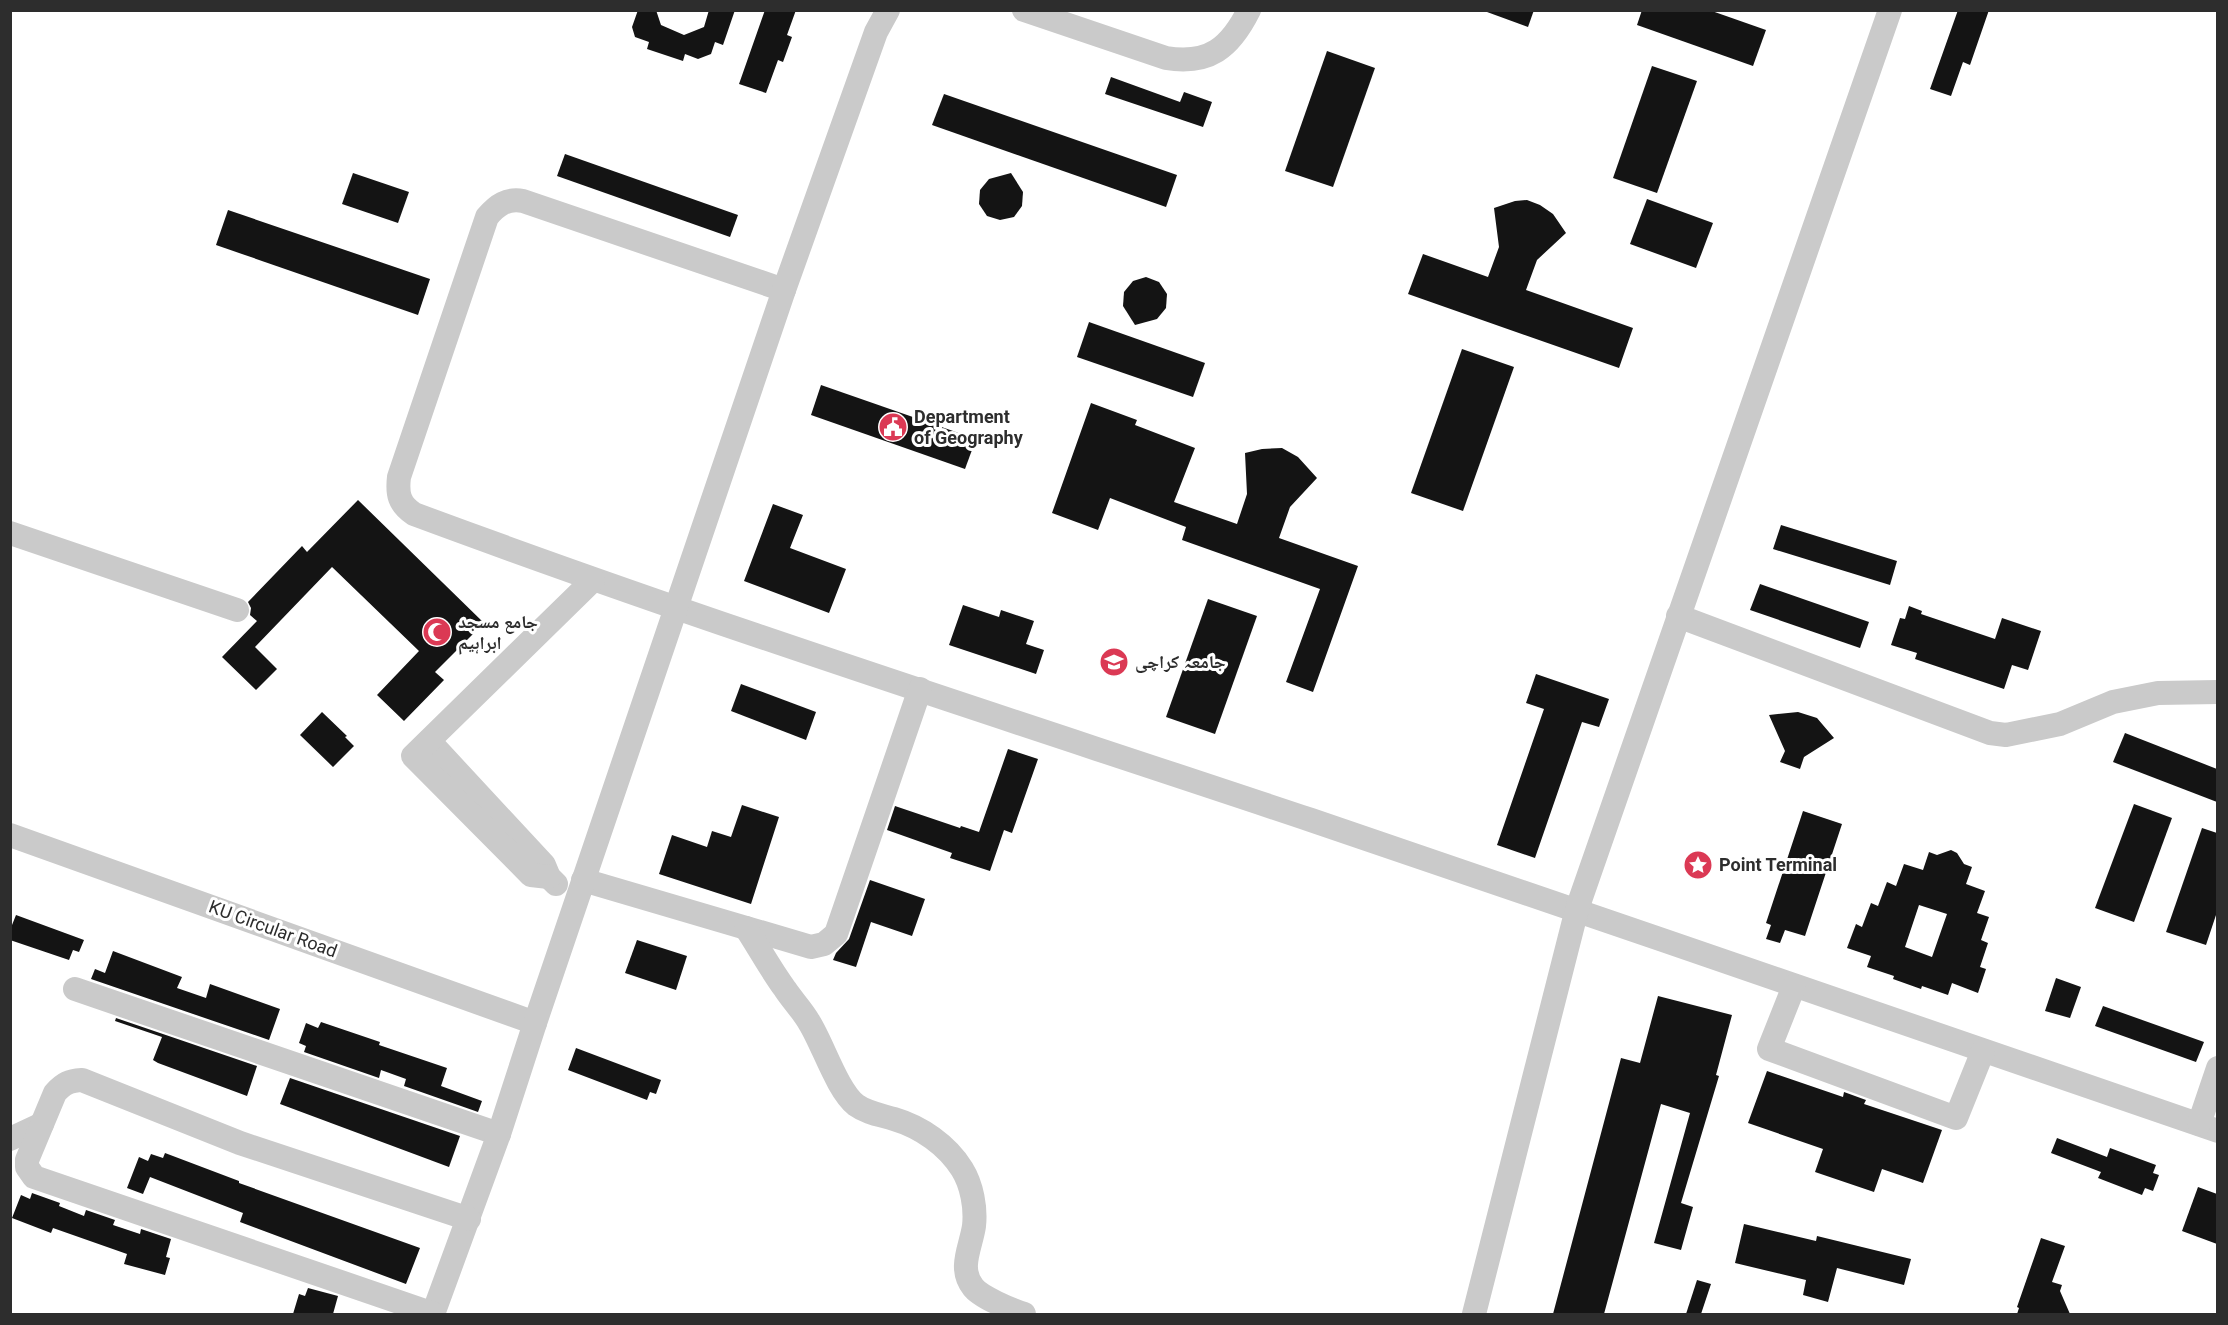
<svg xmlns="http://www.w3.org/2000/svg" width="2228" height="1325" font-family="Roboto,'Noto Naskh Arabic',sans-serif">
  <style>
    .building { fill: #141414; fill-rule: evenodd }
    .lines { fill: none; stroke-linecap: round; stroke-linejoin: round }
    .minor { stroke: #cacaca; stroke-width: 24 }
    .labels { text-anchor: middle; stroke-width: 6; stroke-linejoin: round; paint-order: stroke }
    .poi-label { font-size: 18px; font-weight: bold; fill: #2d2d2d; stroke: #fff; text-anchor: start }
    .street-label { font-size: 18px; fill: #2d2d2d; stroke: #fff }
  </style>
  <rect width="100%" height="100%" fill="#fff"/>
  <g class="building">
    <path d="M638,10H656L661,25L684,35L704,27L709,10H735L723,45L715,42L711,54L698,59L685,54L683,61L647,49L649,42L635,37L632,27Z"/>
    <path d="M765,10H796L787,35L792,37L783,62L778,60L766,93L739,84Z"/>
    <path d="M1487,10H1534L1528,27L1487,12Z"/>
    <path d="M1642,10H1709L1766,30L1753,66L1637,25Z"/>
    <path d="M1958,10H1989L1970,65L1963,62L1951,96L1930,89Z"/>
    <path d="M1327,51L1375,68L1333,187L1285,171Z"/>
    <path d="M1652,66L1697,81L1657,193L1613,178Z"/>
    <path d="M1111,77L1180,102L1184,92L1212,102L1203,127L1105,94Z"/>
    <path d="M944,94L1177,175L1166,207L932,125Z"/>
    <path d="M565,154L738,215L730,237L557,176Z"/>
    <path d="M353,173L409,192L398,223L342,204Z"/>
    <path d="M1011,173L1023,192L1022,206L1014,217L1000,220L987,216L979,204L980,190L989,179Z"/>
    <path d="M1647,199L1713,223L1696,268L1630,244Z"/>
    <path d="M1527,200L1540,205L1553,214L1566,233L1537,260L1526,290L1633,328L1619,368L1408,294L1423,254L1488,277L1499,247L1494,208L1515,201Z"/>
    <path d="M228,210L430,279L418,315L216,245Z"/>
    <path d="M1146,277L1159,282L1167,294L1166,308L1157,319L1135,325L1123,306L1124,292L1133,281Z"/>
    <path d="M1089,322L1205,363L1193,397L1077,357Z"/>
    <path d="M1462,349L1514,367L1463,511L1411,493Z"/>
    <path d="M821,385L976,439L965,469L811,415Z"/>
    <path d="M1091,403L1137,420L1135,425L1195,448L1174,502L1237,524L1247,494L1245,453L1262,449L1282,448L1298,457L1317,478L1290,507L1279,538L1358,566L1313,692L1286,682L1320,589L1182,540L1186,527L1110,498L1098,530L1052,513Z"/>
    <path d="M358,500L484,623L435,672L444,680L404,721L377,695L419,651L332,567L255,647L277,669L256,690L222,657L257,621L250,615L251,608L248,602L302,546L307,552Z"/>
    <path d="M773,504L803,515L790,548L846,569L829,613L744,581Z"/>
    <path d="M1781,525L1897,561L1890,585L1773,549Z"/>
    <path d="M1760,584L1869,622L1860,648L1750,610Z"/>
    <path d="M1208,599L1257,616L1215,734L1166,717Z"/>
    <path d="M963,605L999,617L1001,610L1034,621L1026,644L1044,650L1036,674L949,645Z"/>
    <path d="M1909,606L1922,611L1921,614L1995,639L2002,618L2041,631L2028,670L2012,665L2004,689L1915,659L1917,653L1891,645L1900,618L1905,619Z"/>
    <path d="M1536,674L1609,699L1599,727L1582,722L1535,858L1497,845L1544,709L1526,703Z"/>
    <path d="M741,684L816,712L806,740L731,711Z"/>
    <path d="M322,712L347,736L345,737L354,746L333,767L300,735Z"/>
    <path d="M1798,712L1817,718L1834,738L1804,757L1800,769L1780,762L1785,751L1769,715Z"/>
    <path d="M2125,733L2217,769V802L2113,762Z"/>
    <path d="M1008,749L1038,759L1012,833L1004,830L990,871L950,858L952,853L887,830L895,806L960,828L961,826L979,832Z"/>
    <path d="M2134,804L2172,818L2134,922L2095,908Z"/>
    <path d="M742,805L779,817L751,904L659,874L672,835L707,847L712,831L731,837Z"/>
    <path d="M1803,811L1842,824L1805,936L1785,930L1780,943L1766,939L1771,925L1766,923Z"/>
    <path d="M2202,828L2217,833V912L2206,945L2166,932Z"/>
    <path d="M1951,850L1957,853L1964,864L1972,867L1966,884L1985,891L1977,913L1989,917L1981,940L1988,943L1980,967L1986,969L1978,993L1952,983L1948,995L1922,986L1921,989L1893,979L1894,976L1867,967L1871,956L1847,948L1856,924L1862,927L1871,903L1878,906L1887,882L1896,886L1904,864L1923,870L1929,852L1937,855ZM1919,905L1947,914L1932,957L1905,947Z"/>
    <path d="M870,880L925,899L912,936L871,922L856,967L833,960L836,953L849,939Z"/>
    <path d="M16,915L84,940L79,952L73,950L69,960L10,940V930Z"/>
    <path d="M637,940L687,956L676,990L625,973Z"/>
    <path d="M113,951L182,977L177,988L206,998L210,984L280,1009L269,1040L91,979L95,969L105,973Z"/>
    <path d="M2056,978L2081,987L2070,1018L2045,1011Z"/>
    <path d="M1658,996L1732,1015L1716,1075L1719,1076L1681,1203L1693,1207L1681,1250L1654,1243L1690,1113L1661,1104L1604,1314H1553L1621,1058L1640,1063Z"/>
    <path d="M2103,1006L2204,1042L2196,1062L2095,1026Z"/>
    <path d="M116,1018L257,1066L247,1096L158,1063L153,1060L162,1037L115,1021Z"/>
    <path d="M321,1022L380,1042L379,1045L447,1068L441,1086L482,1101L478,1112L404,1086L406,1079L381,1070L379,1078L304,1052L306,1046L299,1043L306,1023L318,1028Z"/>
    <path d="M576,1048L661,1080L656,1094L650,1092L647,1100L568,1070Z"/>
    <path d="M1767,1071L1843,1097L1844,1092L1866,1100L1864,1104L1942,1130L1923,1183L1882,1169L1874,1192L1815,1172L1823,1149L1748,1123Z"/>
    <path d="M290,1078L460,1136L449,1167L280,1104Z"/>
    <path d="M2057,1138L2107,1157L2110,1148L2156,1165L2153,1173L2159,1175L2153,1191L2145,1188L2142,1195L2098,1178L2101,1172L2051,1153Z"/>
    <path d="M165,1153L239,1181V1183L420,1248L406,1284L240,1222L243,1213L150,1177L143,1194L127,1188L139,1157L148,1161L151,1154L163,1158Z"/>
    <path d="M2198,1187L2217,1194V1244L2182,1231Z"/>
    <path d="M32,1193L60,1203L59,1206L84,1216L86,1210L115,1220L113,1225L140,1234L141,1229L171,1239L166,1257L170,1258L165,1275L124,1264L127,1254L53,1228L51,1233L12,1218L21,1195L30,1199Z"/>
    <path d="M1744,1224L1816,1241L1817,1236L1911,1259L1904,1285L1837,1268L1828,1302L1803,1295L1806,1280L1735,1263Z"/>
    <path d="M2041,1238L2065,1246L2052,1282L2062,1285L2060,1291L2070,1314H2017L2019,1308L2017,1307Z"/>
    <path d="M1697,1280L1711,1284L1701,1314H1686Z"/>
    <path d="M308,1288L338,1296L333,1314H293L299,1294L305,1296Z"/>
  </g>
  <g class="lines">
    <g class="minor">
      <path d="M1024,10L1166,58C1209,65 1230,48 1249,10"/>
      <path d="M784,290L523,201C507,198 497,205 487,217L399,477C397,494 399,504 414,514C710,624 1012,720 1311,820C1614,922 1915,1028 2218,1131"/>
      <path d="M10,533L237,610"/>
      <path d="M1678,616L1990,733L2006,735L2060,724L2113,702L2158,693L2218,692"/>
      <path d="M429,741L544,865L549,877L556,884"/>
      <path d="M10,835L535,1023"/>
      <path d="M549,877L531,875L413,756L593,580"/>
      <path d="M583,880L811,947L824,944L836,934L920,689"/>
      <path d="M746,928C759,948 771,970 785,989C793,1001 802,1010 809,1022C823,1044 837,1090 856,1105C867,1113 881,1115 894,1119C921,1127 947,1145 962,1169C972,1185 976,1208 974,1226C971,1247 958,1268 973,1287C980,1297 1012,1310 1024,1314"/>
      <path d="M1794,986L1769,1049L1956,1118L1983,1051"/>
      <path d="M75,989L499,1134"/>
      <path d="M2199,1124L2218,1068"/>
      <path d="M10,1139L42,1124"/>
      <path d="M433,1314L499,1134L535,1023L784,290L876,32L888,10"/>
      <path d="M434,1314L34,1177L27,1167V1160L55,1093C64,1083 69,1081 82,1080L240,1143L469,1219"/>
      <path d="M1474,1314L1577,909L1890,10"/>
    </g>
  </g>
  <defs>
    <g id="civic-disc" transform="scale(1.5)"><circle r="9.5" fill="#db3954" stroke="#fff"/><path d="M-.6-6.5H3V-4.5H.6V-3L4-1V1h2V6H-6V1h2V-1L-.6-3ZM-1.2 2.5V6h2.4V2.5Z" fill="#fff"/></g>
    <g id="mosque-disc" transform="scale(1.5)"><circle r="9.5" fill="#db3954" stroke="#fff"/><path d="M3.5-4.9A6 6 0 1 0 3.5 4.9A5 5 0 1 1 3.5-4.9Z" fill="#fff"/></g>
    <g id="university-disc" transform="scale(1.5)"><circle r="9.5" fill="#db3954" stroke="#fff"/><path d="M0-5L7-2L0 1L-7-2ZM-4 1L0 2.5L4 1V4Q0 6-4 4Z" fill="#fff"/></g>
    <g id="sight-disc" transform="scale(1.5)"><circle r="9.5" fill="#db3954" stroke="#fff"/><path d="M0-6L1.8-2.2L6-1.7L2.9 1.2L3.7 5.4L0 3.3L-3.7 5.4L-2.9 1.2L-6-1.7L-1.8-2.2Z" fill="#fff"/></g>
  </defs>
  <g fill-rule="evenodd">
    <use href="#civic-disc" x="893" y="427"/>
    <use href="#mosque-disc" x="437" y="632"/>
    <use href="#university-disc" x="1114" y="662"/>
    <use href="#sight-disc" x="1698" y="865"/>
  </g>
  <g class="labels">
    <g class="poi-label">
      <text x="914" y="423">Department<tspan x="914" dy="21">of Geography</tspan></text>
      <text x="458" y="628">جامع مسجد<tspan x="458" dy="21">ابراہیم</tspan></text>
      <text x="1135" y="668">جامعہ کراچی</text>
      <text x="1719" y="871">Point Terminal</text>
    </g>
    <g class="street-label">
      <text transform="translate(273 929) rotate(20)" y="6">KU Circular Road</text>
    </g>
  </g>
  <rect width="2228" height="1325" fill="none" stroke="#2d2d2d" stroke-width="24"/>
</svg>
